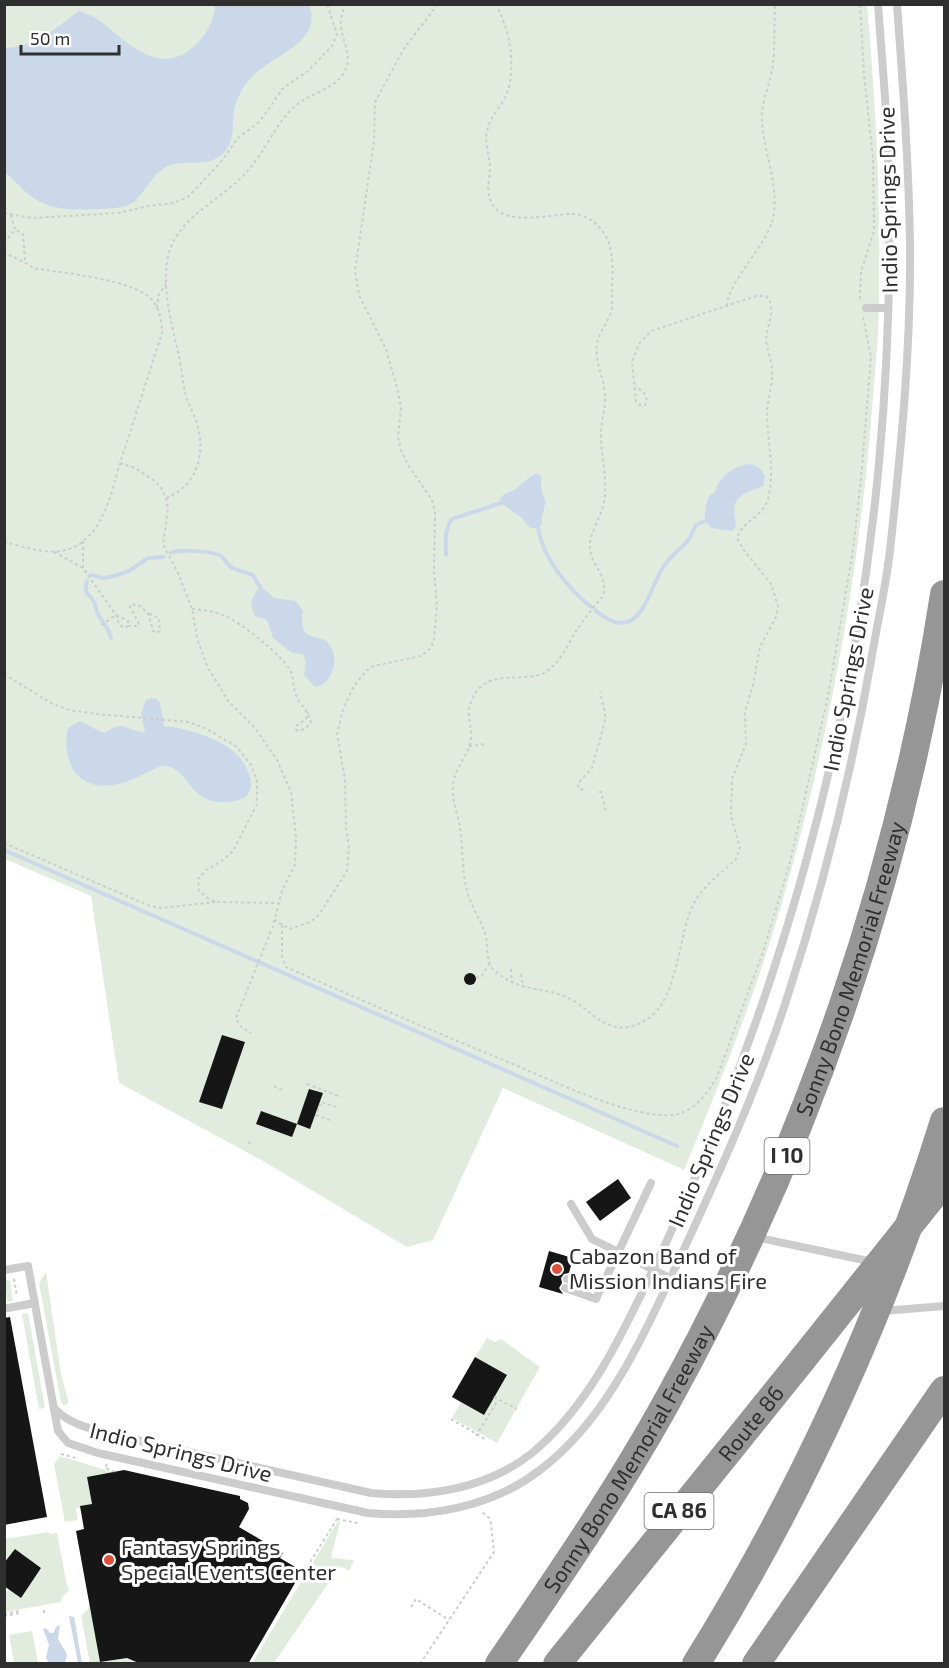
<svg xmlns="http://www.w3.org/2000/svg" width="949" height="1668" font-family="'Exo 2',sans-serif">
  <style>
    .green { fill: #e2ecde }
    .water { fill: #cbd8ea }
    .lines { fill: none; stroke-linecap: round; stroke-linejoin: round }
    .stream { stroke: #cbd8ea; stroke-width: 4 }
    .building { fill: #161616 }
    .path { stroke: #ccc; stroke-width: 2; stroke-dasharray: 3 3; stroke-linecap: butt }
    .lane { stroke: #ccc; stroke-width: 8 }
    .highway { stroke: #969696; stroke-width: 28 }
    .highway-bridge { stroke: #969696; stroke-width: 28 }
    .poi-dot { fill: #de4e39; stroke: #fff; stroke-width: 2 }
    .labels { text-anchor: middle; stroke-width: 6; stroke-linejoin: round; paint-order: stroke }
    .shield { fill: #fff; stroke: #6d6d6d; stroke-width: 1.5 }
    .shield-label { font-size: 21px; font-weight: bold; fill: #2f2f2f }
    .street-label { font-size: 22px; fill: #2f2f2f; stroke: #fff }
    .poi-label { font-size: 22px; fill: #2f2f2f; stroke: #fff; text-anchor: start }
  </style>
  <rect width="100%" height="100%" fill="#fff"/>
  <g class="green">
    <path d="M4,5H867C877,114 882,224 878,334C876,364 873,394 871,423C857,587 827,748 781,906C755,996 720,1083 684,1170L503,1088L433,1240L407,1247L261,1160L119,1083L91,896L5,859Z"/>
    <path d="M46,1272L61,1375L68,1399V1403L64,1406L61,1402L39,1283Z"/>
    <path d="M5,1279L10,1281L13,1301L7,1302Z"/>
    <path d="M28,1313L45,1408L39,1409L22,1314Z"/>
    <path d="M487,1338L495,1342L501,1339L540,1367L497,1443L452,1418L461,1402L484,1415L507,1376L475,1357Z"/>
    <path d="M60,1456L112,1472L87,1477L92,1504L76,1509L78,1520L65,1522L54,1464Z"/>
    <path d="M338,1521L340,1522L331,1558L354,1560L349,1571L340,1566L274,1663H252Z"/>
    <path d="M49,1532L50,1534L57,1533L67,1586H68L69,1591L62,1597L61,1602L5,1612V1593L9,1589L21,1598L41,1568L15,1549L5,1563V1539Z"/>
    <path d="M89,1605L121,1658H127L141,1663H90L81,1616L88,1609Z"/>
    <path d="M32,1631L38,1663H14L9,1635Z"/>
  </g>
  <g class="water">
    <path d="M215,5H309C324,44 270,55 250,79C242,88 236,99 234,111C232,125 235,138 226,150C212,169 189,159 171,165C155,170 147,189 136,200C126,209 114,208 101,209C75,210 50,212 28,194C20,187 13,179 5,172V48C37,47 54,29 79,11C84,13 91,15 96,18C124,38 156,78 192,48C205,38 214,21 215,5Z"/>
    <path d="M752,464L761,469L765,476L763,486C737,496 731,497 736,527L732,531L711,528L705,521C705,511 705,496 715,492C719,476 736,464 752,464Z"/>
    <path d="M538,473L542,479C538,489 546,495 545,504C544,511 541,516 542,524L538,528H530L522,518L501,503L500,499C505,491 510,493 517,488C525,482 528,476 538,473Z"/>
    <path d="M264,589L274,598L296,601L303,611C302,617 301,624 304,630C310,640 323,636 329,644C340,657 333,685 315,687L304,675L306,662L303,654L292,653L273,638L267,620L255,616C249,604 251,601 257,590Z"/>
    <path d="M151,698L157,699L160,703L164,726C184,728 217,737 233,751C248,763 264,796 235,801C185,810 192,764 161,766C146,772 130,783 113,785C76,791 61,760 68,728L80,721L101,732L105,733C124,718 129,733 145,732L141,713L146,700Z"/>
    <path d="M69,1616L74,1617L82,1663H78Z"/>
    <path d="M60,1625L58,1639L67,1654L65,1663H49L46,1658L49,1645L43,1629L46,1628L50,1633H53L57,1626Z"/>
  </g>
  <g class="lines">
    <g class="stream">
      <path d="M538,528C544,560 566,586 591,607"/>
      <path d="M171,553C179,549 214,551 221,556C225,559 227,564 231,567C237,571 246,572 253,575L261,589"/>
      <path d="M446,555C446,542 444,529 452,519L501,503"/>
      <path d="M91,575L103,578L114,576L129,571L148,558L164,557"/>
      <path d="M87,581C83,596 89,592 94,602C96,605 95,609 97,612C101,622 109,627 111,638"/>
      <path d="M595,610C638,647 646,597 662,569C669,557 678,551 687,542C691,537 693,531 696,525L705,521"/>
      <path d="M4,850L677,1146"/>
    </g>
  </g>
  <g class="building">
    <circle cx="470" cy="979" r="6"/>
    <path d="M222,1035L245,1042L222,1109L199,1102Z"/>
    <path d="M309,1089L323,1093L310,1129L297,1124Z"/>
    <path d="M261,1111L297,1124L292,1137L256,1124Z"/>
    <path d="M618,1179L631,1198L600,1221L586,1202Z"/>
    <path d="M549,1251L573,1258L569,1273L564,1274L561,1278L562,1283L559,1288L563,1294L539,1287Z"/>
    <path d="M10,1317L47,1517L4,1525V1318Z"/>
    <path d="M475,1357L507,1375L484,1415L452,1397Z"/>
    <path d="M124,1470L240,1496V1499L248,1503L249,1509L239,1527L283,1553L280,1558L302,1571L248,1664H141L127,1658L100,1662L76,1531L84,1529L80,1506L92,1504L87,1477Z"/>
    <path d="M15,1549L41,1568L21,1598L4,1586V1563Z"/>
  </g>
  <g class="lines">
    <g class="path">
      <path d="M495,4C510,26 517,71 506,96C500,108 489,118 487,132C484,143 490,156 490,168C490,178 486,189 490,199C500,230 552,213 573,214C582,214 591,219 597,225C615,242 613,267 612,289C612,296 613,305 611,312C608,323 598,332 597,345C594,361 604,377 605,394C606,407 601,421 601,434C601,457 608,479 604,502C602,517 588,534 590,549C592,567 608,574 603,596C594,606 586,617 578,628C568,643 560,666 542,674C517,683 484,667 471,702C466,713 472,726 471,738C470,754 455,767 453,784C451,799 458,814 460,828C463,849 462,871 467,891C471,906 480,919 485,933C489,945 484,962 495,971C523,995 548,985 574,1001C600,1019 616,1041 650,1017C678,996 678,937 693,905C703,885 721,874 736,859L740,848L731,816L732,779L746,744L745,712L753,685L760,647L776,617L778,606L771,584L743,549L737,538C742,521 763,517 768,499C775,472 768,444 767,417C766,402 773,387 772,371C772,361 767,350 766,340C766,326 778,308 766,296H756L651,331L639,344L632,362L636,402L639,405H645L647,401L645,394L636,386"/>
      <path d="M4,213L32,218L118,213L149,206L174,203L188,197L220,163L238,138L259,122L266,113L283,88L308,71L332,46L337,34L327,4"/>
      <path d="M11,215L14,227L18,231"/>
      <path d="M4,243L12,233L18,231L23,234L25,261"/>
      <path d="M4,251C13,259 24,260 33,268C61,273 136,279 153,301C160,310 162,322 162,333C149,373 136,414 123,454C116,474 112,497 103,515C97,528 85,543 72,548C50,557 26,547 4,542"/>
      <path d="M860,299L861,272L874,231L873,158L864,74L860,4"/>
      <path d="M727,306C725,288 766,244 772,222C781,190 764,154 762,122C760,103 771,83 773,64C775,44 774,24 775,4"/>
      <path d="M157,308L159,294L166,284"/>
      <path d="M120,463L135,468L152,479L160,486L166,498L168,509L163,544L178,573L192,609L197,638L207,666L228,701L255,728L277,760L291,792L296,836L295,865L282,891L273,926L236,1018L240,1026L251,1033"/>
      <path d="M166,498C196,487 205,456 198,427C195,415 188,404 185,392C182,378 181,362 177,348C171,320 163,291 167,262C173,217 223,201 249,169C266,150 275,125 294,107C308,94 333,90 343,74C354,57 343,44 341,27C340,19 343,12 345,4"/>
      <path d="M54,552L83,568L116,615L119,624L124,628L128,626V621L116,615L100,626"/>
      <path d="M83,568V541"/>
      <path d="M192,609C203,610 214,611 225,616C240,622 282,655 290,670C294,677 293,685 295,693C299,703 308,711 311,722C307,728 303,731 296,730V726L306,719L308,712"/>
      <path d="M128,626H138L139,624L130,607L131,604L140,606L148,613L153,631L156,633L160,631L159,618L148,613"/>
      <path d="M4,674L51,703L69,710L97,714L189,722L207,729L237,747L251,765L257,781V804L233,851L223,860L206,870L198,879L199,891L210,900L218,902L279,903"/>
      <path d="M469,746L486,744"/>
      <path d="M583,790L578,788V783L592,768L605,721V713L600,692"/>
      <path d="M599,792H601L606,812"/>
      <path d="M4,843L150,906L162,908L215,902"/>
      <path d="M274,920L290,929L310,922L318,916L347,871L349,846L346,828L345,780L337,734L343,709L354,686L366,671L374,666L421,656L431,648L434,640L437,605L434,571L435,512L432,500L408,465L401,450L398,438L401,408L398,391L386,349L359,295L355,271L374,141L375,102L403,50L438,4"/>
      <path d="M282,925V956L286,967C361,1000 437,1033 513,1064C551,1080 639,1123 678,1114C697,1109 708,1092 717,1077L763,952L790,862L828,696L853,550L861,479L871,357L863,317"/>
      <path d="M511,969L512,983"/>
      <path d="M521,974L523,987"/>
      <path d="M476,978L482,976L489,964"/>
      <path d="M307,1084L341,1097"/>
      <path d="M274,1086L284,1091"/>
      <path d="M330,1120L316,1115L321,1102L336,1107"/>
      <path d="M249,1144L251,1138"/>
      <path d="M14,1279L17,1297"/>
      <path d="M494,1397L517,1409"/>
      <path d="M451,1419L485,1439"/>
      <path d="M476,1436L498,1400"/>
      <path d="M61,1454L76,1458"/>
      <path d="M107,1464L105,1468L116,1472"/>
      <path d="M337,1519L358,1523"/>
      <path d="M304,1572L337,1519L336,1516"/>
      <path d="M411,1607L416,1599L449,1620"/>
      <path d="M44,1610V1613"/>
      <path d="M4,1614L19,1611"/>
      <path d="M4,1616L20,1613"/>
      <path d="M420,1664L494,1552L491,1524L489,1518L482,1512"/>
    </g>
    <g class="lane">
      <path d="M866,308H887"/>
      <path d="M571,1204L592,1239L670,1278"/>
      <path d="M755,1237L873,1262"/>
      <path d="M4,1270L28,1266L58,1431L68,1443L98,1453L368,1513C428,1518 491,1508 540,1470C607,1420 643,1336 678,1262C718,1176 758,1088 787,998C823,888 851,775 871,661C877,624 886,587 890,550C901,450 911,348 910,247C909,166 903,85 897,4"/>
      <path d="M567,1279L600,1290"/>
      <path d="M565,1288L596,1299L651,1183"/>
      <path d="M8,1308L35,1303"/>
      <path d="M883,1311L944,1306"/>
      <path d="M54,1408C68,1423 85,1427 105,1433L371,1493C427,1498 487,1489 532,1453C595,1401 629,1319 664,1247C779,1001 854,734 879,463C889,354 892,242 887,132C885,89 881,47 878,4"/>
    </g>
    <g class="highway">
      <path id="s1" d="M499,1664C559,1576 619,1489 670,1396C807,1147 901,875 944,594"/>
      <path id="s2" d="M557,1664L802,1360"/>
      <path d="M696,1664C801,1495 885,1311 944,1121"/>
      <path d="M756,1664L944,1390"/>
    </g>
    <path class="highway-bridge" d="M802,1360L944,1182"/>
  </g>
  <g class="poi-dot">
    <circle cx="557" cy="1269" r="6"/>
    <circle cx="109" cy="1560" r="6"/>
  </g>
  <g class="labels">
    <g class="shield">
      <rect x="764.5" y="1138" width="45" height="36" rx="4.5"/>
      <rect x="644.5" y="1493" width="69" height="36" rx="4.5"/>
    </g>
    <g class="shield-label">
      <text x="787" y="1163">I 10</text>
      <text x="679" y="1518">CA 86</text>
    </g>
    <g class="street-label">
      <text transform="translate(888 200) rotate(-91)" y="8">Indio Springs Drive</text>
      <text transform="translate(848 679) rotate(-79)" y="8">Indio Springs Drive</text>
      <text dy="8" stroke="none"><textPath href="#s1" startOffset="783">Sonny Bono Memorial Freeway</textPath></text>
      <text transform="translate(711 1140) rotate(-67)" y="8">Indio Springs Drive</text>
      <text dy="8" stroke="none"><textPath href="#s2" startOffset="309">Route 86</textPath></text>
      <text transform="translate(181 1452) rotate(14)" y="8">Indio Springs Drive</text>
      <text dy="8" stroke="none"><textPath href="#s1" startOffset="243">Sonny Bono Memorial Freeway</textPath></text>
    </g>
    <g class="poi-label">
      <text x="569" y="1264">Cabazon Band of<tspan x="569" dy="25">Mission Indians Fire</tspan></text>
      <text x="121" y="1555">Fantasy Springs<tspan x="121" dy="25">Special Events Center</tspan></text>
    </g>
  </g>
  <rect width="949" height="1668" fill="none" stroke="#2f2f2f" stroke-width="12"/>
  <path d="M21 45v9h98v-9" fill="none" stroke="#2f2f2f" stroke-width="3"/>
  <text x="30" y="45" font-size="18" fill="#2f2f2f" stroke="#ffffff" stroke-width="4.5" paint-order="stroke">50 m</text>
</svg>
